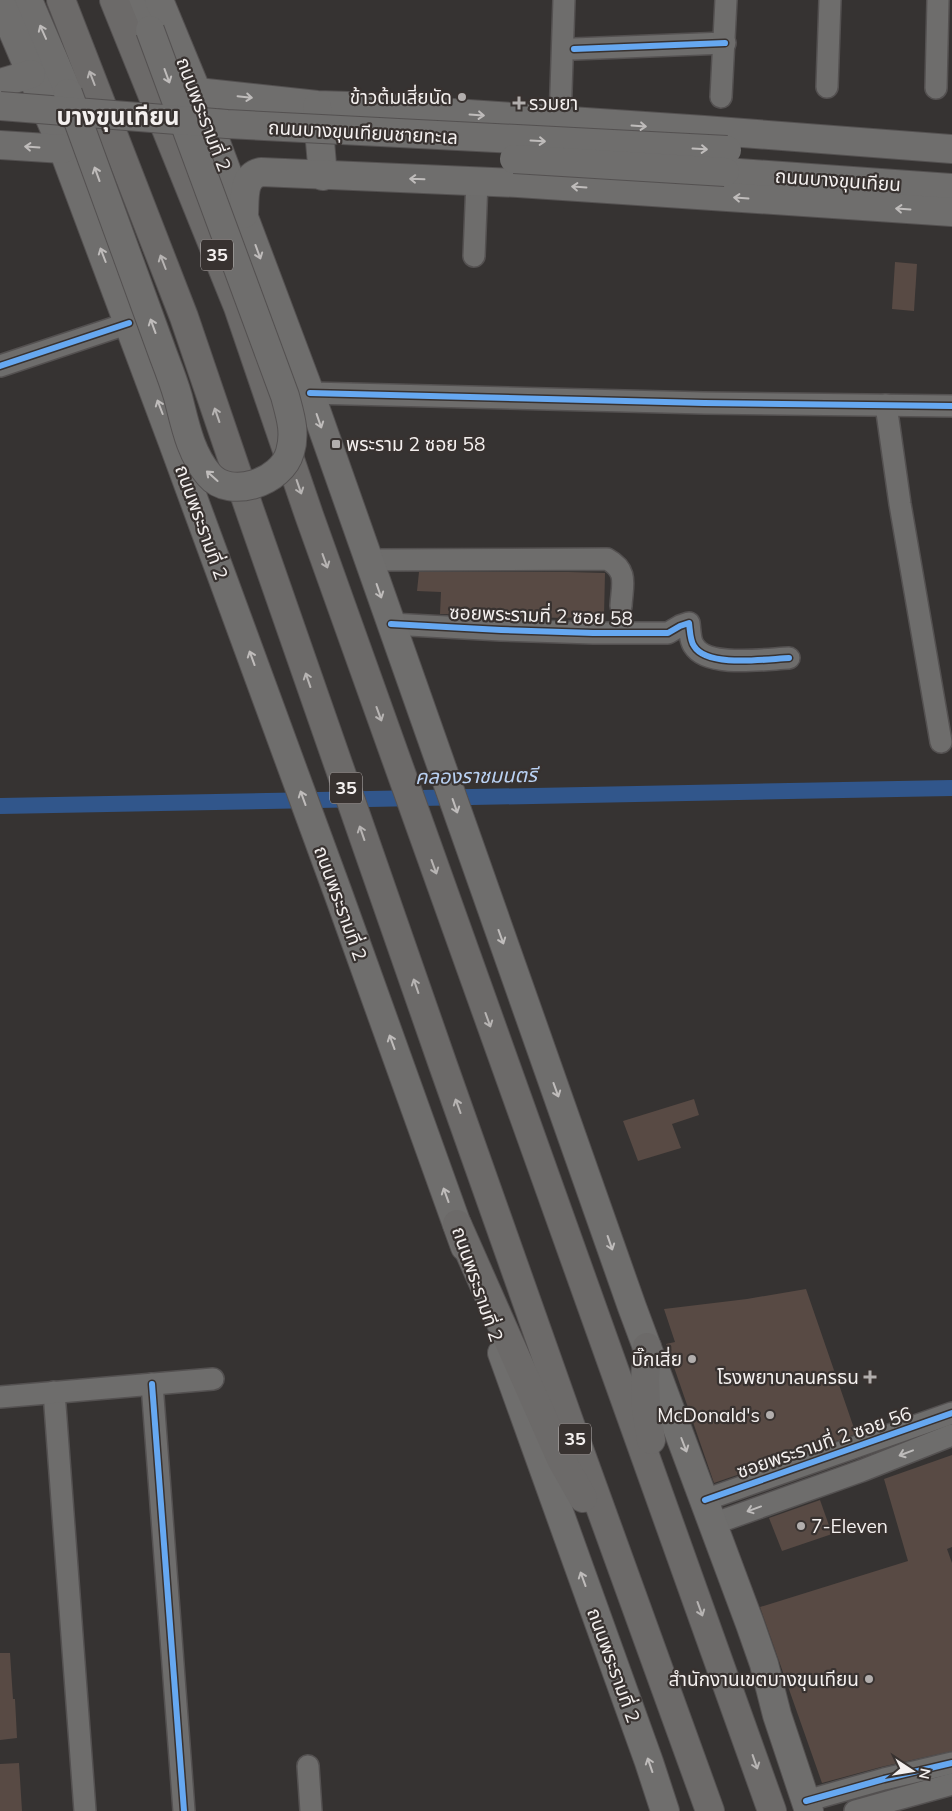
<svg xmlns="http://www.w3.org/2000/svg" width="952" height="1811" font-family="Mulish,'Noto Sans Thai',sans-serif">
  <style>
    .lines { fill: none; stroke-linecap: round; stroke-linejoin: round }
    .canal { stroke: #31568b; stroke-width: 16 }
    .building { fill: #584a44 }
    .minor-casing { stroke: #545151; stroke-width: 24 }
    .major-casing { stroke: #545151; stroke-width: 30 }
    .highway-casing { stroke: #545151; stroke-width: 30 }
    .minor { stroke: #6e6d6c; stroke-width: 21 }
    .major { stroke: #6f6e6d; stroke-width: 28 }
    .highway { stroke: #6c6a69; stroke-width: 28 }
    .major-bridge-casing { stroke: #545151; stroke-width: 30; stroke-linecap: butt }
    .major-bridge { stroke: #6f6e6d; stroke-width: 28 }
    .cycleway-casing { stroke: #383230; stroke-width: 9 }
    .cycleway { stroke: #66a8f1; stroke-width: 6 }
    .oneway { stroke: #bfbcbb }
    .oneway2 { stroke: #b7b4b3 }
    .oneway3 { stroke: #bebcbb }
    .poi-dot { fill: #b2aead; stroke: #383230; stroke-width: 2 }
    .labels { text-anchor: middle; stroke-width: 4.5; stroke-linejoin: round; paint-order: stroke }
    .shield { fill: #383230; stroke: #bcb7b6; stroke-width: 1 }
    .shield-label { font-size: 18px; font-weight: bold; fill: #f4f0ef }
    .poi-label { font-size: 19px; fill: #f4f0ef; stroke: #383230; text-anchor: end }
    .street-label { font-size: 19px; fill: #f4f0ef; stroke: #383230 }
    .water-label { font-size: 20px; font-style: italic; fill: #b9d1f3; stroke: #383230 }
    .district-label { font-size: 24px; font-weight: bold; fill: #f4f0ef; stroke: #383230 }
  </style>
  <rect width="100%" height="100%" fill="#363332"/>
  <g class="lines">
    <path class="canal" d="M0,806L952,788"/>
  </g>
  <g class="building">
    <path d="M895,262L917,264L914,311L892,309Z"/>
    <path d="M419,572H569L605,573L604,616L562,618L440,614L441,592L417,591Z"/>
    <path d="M694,1099L699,1115L672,1124L681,1148L638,1161L623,1121Z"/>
    <path d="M806,1289L856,1434L714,1483L666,1344L675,1342L664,1309L747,1299Z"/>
    <path d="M952,1455V1547L947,1549L952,1563V1751L881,1767L822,1783L760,1607L908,1561L884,1479Z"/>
    <path d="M820,1500L832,1534L782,1551L769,1518Z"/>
    <path d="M0,1653H10L13,1699H15L17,1738L0,1740Z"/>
    <path d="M19,1763L22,1811H0V1764Z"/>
  </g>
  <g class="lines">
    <g class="minor-casing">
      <g id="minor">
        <path d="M574,49L725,43"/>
        <path d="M827,87L830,0"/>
        <path d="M936,88L938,0"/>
        <path d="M721,97L726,0"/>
        <path d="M560,121L564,0"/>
        <path d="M474,256L477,181"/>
        <path d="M0,366L129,323"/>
        <path d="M310,393L704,403L952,406"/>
        <path d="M886,405L900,504L941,742"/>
        <path d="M369,560L607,559C629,571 622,585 621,606"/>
        <path d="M391,624L501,630L593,633H668L680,626L689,623C690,630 690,641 694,646C707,668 766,659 789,658"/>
        <path d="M152,1384L184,1811"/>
        <path d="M54,1392L85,1811"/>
        <path d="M0,1397L213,1379"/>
        <path d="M705,1500L952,1413"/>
        <path d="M713,1524L861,1471L952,1435"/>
        <path d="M308,1766L311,1811"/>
        <path d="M806,1801L884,1779L952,1763"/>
        <path d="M855,1811L952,1784"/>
      </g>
    </g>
    <g class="major-casing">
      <g id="major">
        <path d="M28,0L68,93"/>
        <path d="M138,0L150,30"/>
        <path d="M159,0L197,92L310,393L632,1307L750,1624L764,1664L777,1715L809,1811"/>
        <path d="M0,1L63,149L173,443L338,893L465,1247"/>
        <path d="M0,83L31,74"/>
        <path d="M197,92L317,105L350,106L704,130L952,149"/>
        <path d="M317,107L323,176"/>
        <path d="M0,145L63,149"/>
        <path d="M725,172L952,188"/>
        <path d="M244,214C245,198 242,176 261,172L518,183L952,212"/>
        <path d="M502,1353L649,1762L665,1811"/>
      </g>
    </g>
    <g class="highway-casing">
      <g id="highway">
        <path d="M61,0L184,317L250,511L443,1065L570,1424L710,1811"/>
        <path d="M114,0L238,307L309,515L772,1811"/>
        <path d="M457,1224L561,1459L583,1498"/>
        <path d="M647,1347L645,1380L646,1409L651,1440"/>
      </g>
    </g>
    <use href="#minor" class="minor"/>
    <use href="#major" class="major"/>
    <use href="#highway" class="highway"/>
    <g class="major-bridge-casing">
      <g id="major-bridge">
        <path d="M68,93L164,357C169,370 174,383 178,397C185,424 190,453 209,475C230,500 282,482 290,452C296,432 290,415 285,396L150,30"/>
        <path d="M0,106L227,124L727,150"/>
        <path d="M514,159L725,172"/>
      </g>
    </g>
    <use href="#major-bridge" class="major-bridge"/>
    <g class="cycleway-casing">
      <g id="cycleway">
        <path d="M574,49L725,43"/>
        <path d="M0,366L129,323"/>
        <path d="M310,393L704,403L952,406"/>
        <path d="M391,624L501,630L593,633H668L680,626L689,623C690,630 690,641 694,646C707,668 766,659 789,658"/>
        <path d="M152,1384L184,1811"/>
        <path d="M705,1500L952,1413"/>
        <path d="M806,1801L884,1779L952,1763"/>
      </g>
    </g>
    <use href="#cycleway" class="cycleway"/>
  </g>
  <defs><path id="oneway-shaft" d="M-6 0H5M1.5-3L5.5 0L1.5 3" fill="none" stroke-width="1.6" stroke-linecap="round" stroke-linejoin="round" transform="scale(1.25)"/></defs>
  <g class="oneway">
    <use href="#oneway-shaft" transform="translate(43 32) rotate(-114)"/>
    <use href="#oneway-shaft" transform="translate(167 76) rotate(70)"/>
    <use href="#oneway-shaft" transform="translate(245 97) rotate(6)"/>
    <use href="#oneway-shaft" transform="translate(477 115) rotate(4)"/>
    <use href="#oneway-shaft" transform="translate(639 126) rotate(4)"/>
    <use href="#oneway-shaft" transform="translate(538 141) rotate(3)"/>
    <use href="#oneway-shaft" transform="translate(32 147) rotate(-176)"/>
    <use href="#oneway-shaft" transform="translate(700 149) rotate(3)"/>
    <use href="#oneway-shaft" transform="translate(97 174) rotate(-110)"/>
    <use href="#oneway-shaft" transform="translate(417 179) rotate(-178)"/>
    <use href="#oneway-shaft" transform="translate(579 187) rotate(-176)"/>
    <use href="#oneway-shaft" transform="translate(741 198) rotate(-176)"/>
    <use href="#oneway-shaft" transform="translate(903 209) rotate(-176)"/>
    <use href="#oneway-shaft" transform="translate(258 252) rotate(70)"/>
    <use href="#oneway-shaft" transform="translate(103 255) rotate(-111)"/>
    <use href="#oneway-shaft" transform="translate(153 326) rotate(-110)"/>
    <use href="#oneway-shaft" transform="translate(160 407) rotate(-111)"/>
    <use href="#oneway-shaft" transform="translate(319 421) rotate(71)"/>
    <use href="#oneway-shaft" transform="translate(212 476) rotate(-138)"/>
    <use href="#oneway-shaft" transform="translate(379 591) rotate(71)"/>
    <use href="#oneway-shaft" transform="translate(252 658) rotate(-110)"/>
    <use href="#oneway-shaft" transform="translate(303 798) rotate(-110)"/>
    <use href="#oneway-shaft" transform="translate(455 806) rotate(71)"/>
    <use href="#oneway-shaft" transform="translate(501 937) rotate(70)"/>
    <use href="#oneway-shaft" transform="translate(392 1042) rotate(-110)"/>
    <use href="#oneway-shaft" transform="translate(556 1090) rotate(70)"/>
    <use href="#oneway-shaft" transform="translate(446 1195) rotate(-110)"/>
    <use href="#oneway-shaft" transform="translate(610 1243) rotate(71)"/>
    <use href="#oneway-shaft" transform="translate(684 1445) rotate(69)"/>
    <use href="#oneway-shaft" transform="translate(583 1579) rotate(-110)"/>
    <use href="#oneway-shaft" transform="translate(650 1765) rotate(-109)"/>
  </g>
  <g class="oneway2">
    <use href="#oneway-shaft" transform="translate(92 78) rotate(-111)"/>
    <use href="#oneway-shaft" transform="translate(163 262) rotate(-111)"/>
    <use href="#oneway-shaft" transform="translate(217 415) rotate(-109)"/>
    <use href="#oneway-shaft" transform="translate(299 487) rotate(71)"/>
    <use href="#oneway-shaft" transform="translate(325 561) rotate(70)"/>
    <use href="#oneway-shaft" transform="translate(308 680) rotate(-109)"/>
    <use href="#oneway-shaft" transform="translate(379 714) rotate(70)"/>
    <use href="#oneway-shaft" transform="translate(362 833) rotate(-109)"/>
    <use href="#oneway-shaft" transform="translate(434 867) rotate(70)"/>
    <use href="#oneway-shaft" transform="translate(416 986) rotate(-109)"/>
    <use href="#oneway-shaft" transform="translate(488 1020) rotate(70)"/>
    <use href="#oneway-shaft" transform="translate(458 1106) rotate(-110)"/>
    <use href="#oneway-shaft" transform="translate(700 1609) rotate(70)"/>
    <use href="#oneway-shaft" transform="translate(755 1762) rotate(71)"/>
  </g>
  <g class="oneway3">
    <use href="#oneway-shaft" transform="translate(906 1453) rotate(159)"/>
    <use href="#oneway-shaft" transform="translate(754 1509) rotate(160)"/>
  </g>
  <g class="poi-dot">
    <circle cx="462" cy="97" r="5"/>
    <path d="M516.5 95.5h5v5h5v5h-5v5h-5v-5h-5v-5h5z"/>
    <rect x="331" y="439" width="10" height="10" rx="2.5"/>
    <circle cx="692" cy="1359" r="5"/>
    <path d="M867.5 1369.5h5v5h5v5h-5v5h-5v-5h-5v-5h5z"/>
    <circle cx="770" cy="1415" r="5"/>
    <circle cx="801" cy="1526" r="5"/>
    <circle cx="869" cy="1679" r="5"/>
  </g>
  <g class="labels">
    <g class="shield">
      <rect x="201" y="239.5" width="32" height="31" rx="4"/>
      <rect x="330" y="772.5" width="32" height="31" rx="4"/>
      <rect x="559" y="1423.5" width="32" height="31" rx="4"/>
    </g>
    <g class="shield-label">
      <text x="217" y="261">35</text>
      <text x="346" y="794">35</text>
      <text x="575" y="1445">35</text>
    </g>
    <g class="poi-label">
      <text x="452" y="104">ข้าวต้มเสี่ยนัด</text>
      <text x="529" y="110" text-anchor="start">รวมยา</text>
      <text x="346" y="451" text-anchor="start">พระราม 2 ซอย 58</text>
      <text x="682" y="1366">บิ๊กเสี่ย</text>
      <text x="859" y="1384">โรงพยาบาลนครธน</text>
      <text x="760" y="1422">McDonald's</text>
      <text x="811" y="1533" text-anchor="start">7-Eleven</text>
      <text x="859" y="1686">สำนักงานเขตบางขุนเทียน</text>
    </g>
    <g class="street-label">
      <text transform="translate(204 114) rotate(69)" y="7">ถนนพระรามที่ 2</text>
      <text transform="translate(363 132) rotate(3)" y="7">ถนนบางขุนเทียนชายทะเล</text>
      <text transform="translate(838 180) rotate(4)" y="7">ถนนบางขุนเทียน</text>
      <text transform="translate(202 522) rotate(70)" y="7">ถนนพระรามที่ 2</text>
      <text transform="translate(541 615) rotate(2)" y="7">ซอยพระรามที่ 2 ซอย 58</text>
      <text transform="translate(341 903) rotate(70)" y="7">ถนนพระรามที่ 2</text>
      <text transform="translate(478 1284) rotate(71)" y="7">ถนนพระรามที่ 2</text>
      <text transform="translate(824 1442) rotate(-19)" y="7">ซอยพระรามที่ 2 ซอย 56</text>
      <text transform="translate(614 1665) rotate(70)" y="7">ถนนพระรามที่ 2</text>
    </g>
    <g class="water-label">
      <text transform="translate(476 776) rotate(-1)" y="7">คลองราชมนตรี</text>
    </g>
    <g class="district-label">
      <text x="118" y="125">บางขุนเทียน</text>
    </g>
  </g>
  <g transform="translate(912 1771) rotate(102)" stroke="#383230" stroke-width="4" paint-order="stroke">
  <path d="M0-4L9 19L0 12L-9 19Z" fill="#f4f0ef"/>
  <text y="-8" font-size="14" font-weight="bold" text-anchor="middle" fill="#f4f0ef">N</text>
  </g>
</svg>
